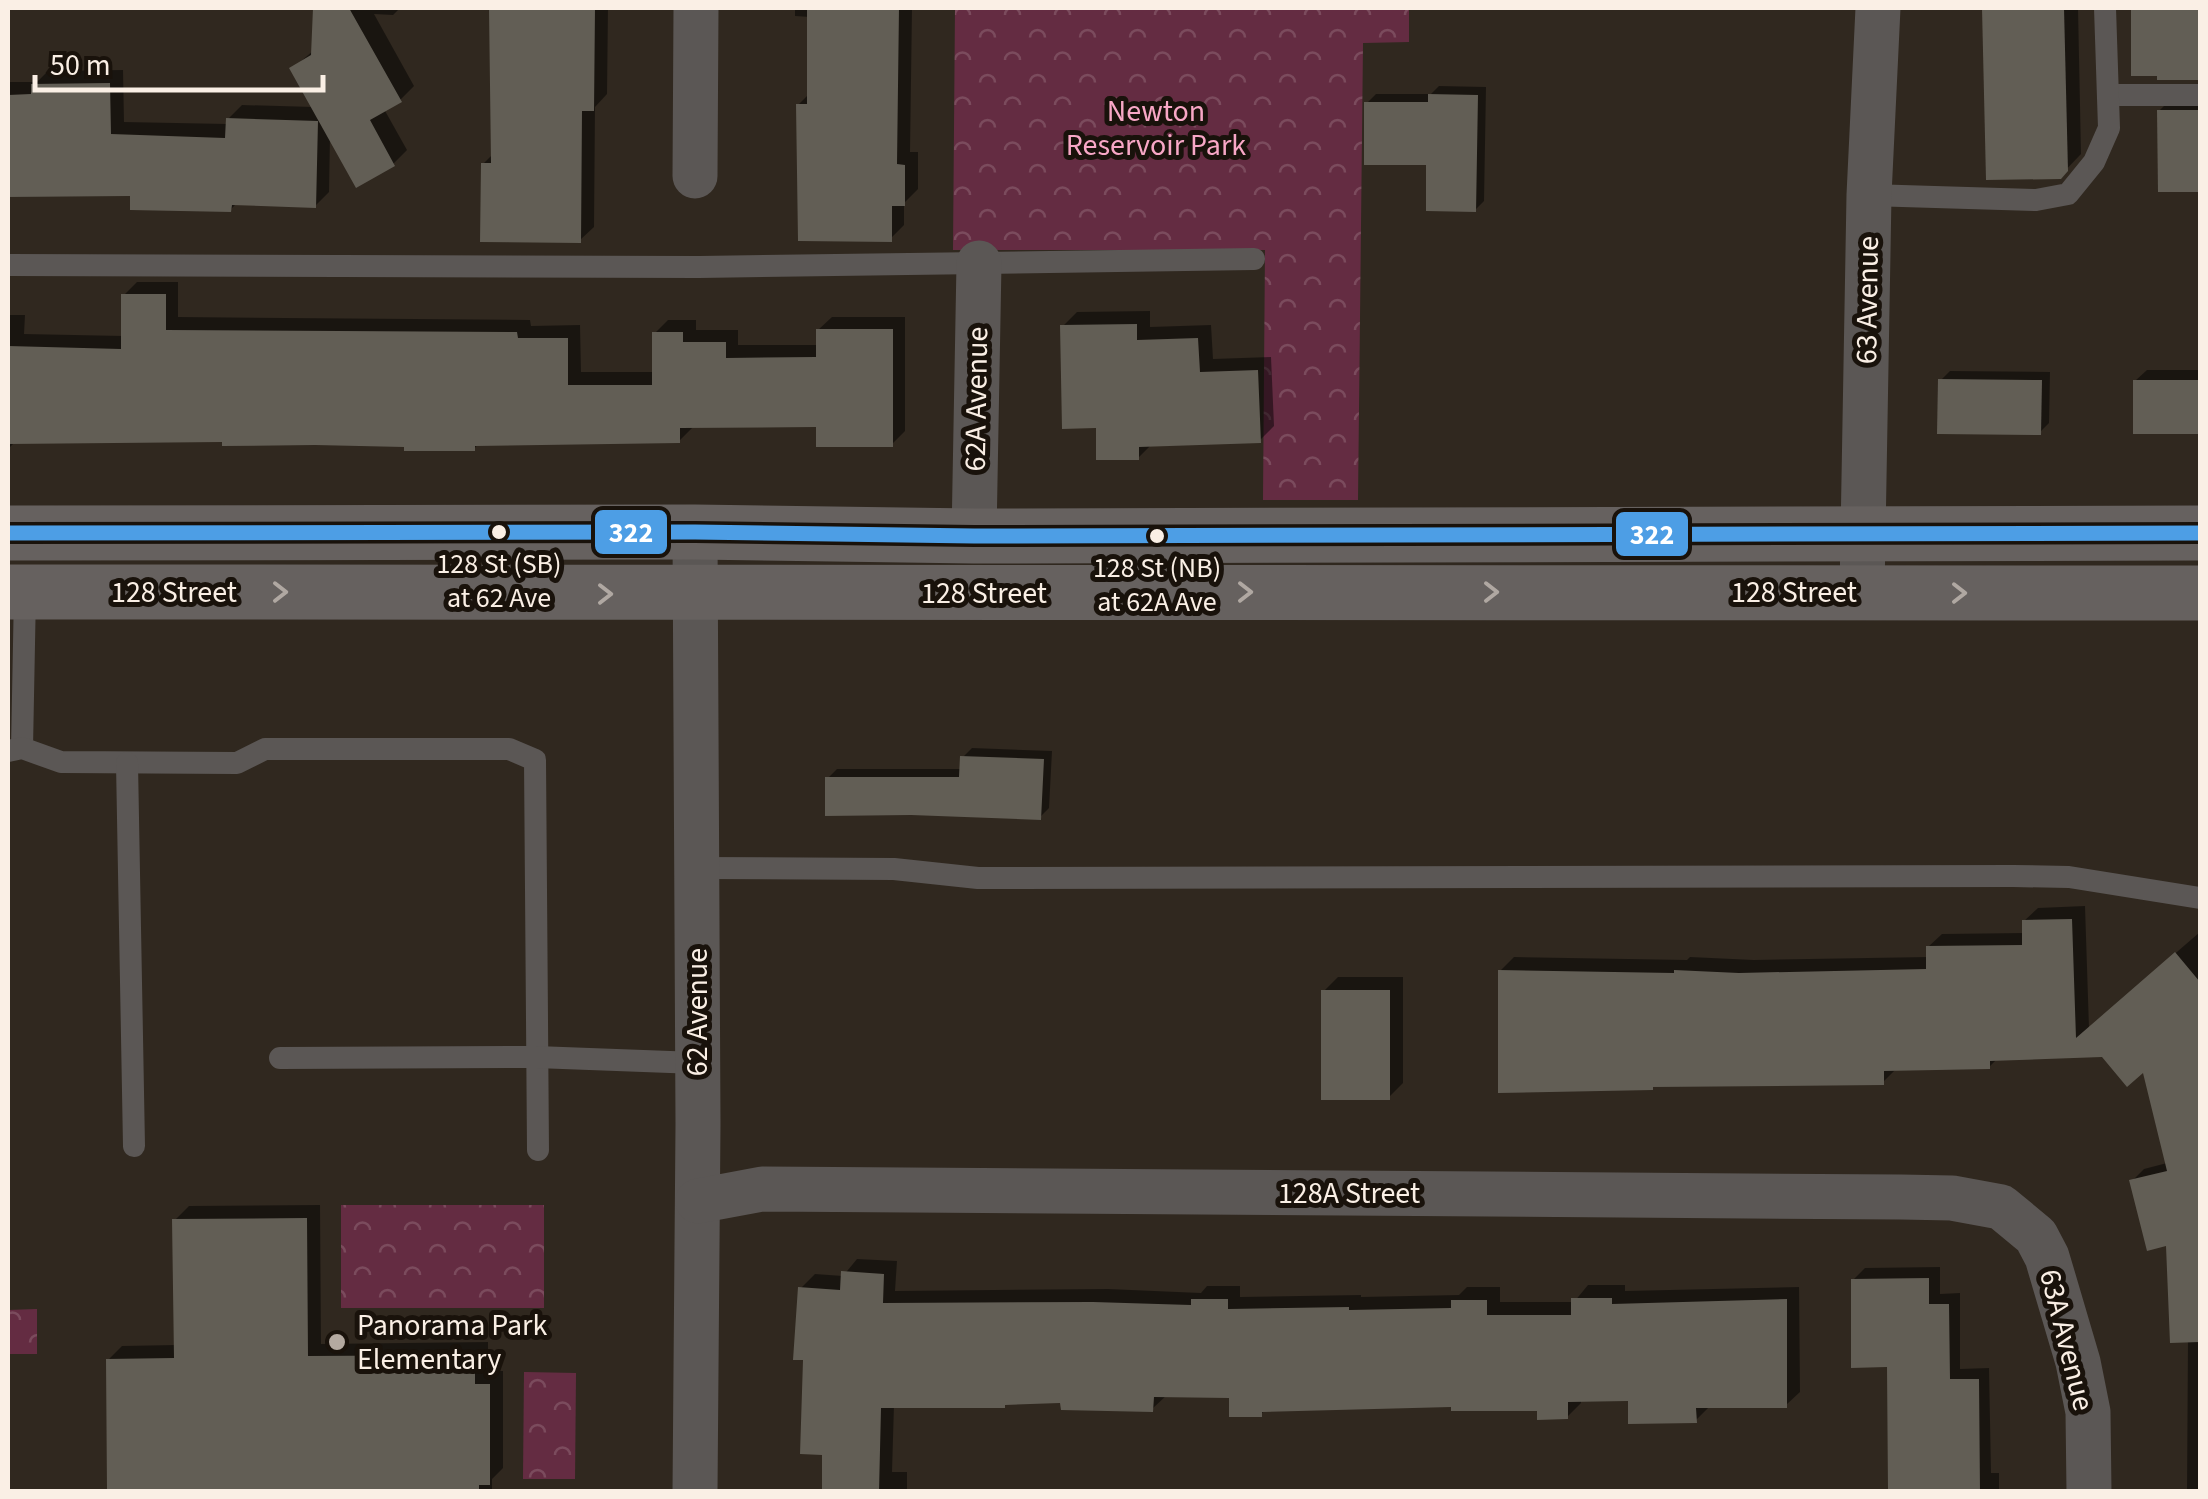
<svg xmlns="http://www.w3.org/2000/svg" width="2208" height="1499" font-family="'Source Sans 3',sans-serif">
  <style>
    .park { fill: url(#park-crowns) }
    .shadow { fill: #0007 }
    .building { fill: #625e55 }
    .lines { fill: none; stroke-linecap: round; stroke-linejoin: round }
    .service { stroke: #5b5755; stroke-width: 22 }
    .minor { stroke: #5b5755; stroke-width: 45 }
    .secondary { stroke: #66615f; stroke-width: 55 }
    .bus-1-casing { stroke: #19120b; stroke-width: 22 }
    .bus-1 { stroke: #4d9ee5; stroke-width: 15 }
    .oneway { stroke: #b0a8a2 }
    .bus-dot { fill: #faefe5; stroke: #19120b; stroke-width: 4 }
    .poi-dot { fill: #b3a9a0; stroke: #19120b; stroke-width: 4 }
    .labels { text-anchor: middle; stroke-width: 10; stroke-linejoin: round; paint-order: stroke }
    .bus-label { font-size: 28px; fill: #faefe5; stroke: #19120b }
    .park-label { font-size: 30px; fill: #f8a7c6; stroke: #19120b }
    .street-label { font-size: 30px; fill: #faefe5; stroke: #19120b }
    .poi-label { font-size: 30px; fill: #faefe5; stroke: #19120b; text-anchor: start }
    .line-badge { stroke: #19120b; stroke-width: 4 }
    .badge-label { font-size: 28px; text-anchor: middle; font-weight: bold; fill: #fff }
  </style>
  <defs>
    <pattern id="park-crowns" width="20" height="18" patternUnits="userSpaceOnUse" patternTransform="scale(2.5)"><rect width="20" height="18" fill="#642c42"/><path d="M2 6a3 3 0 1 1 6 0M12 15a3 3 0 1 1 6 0" fill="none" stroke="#7b4b5d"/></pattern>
  </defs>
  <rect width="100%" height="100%" fill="#30281f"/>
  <g class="park">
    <path d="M955,8H1409V42L1363,43L1358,500H1263L1265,250H953Z"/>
    <rect x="341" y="1205" width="203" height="103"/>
    <path d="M37,1309V1354H8V1310Z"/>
    <path d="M524,1372L576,1373L575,1479H523Z"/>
  </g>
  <g class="shadow">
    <path d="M316,8H400L393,15L374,14L414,86L400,100L384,109L407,150L393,164L330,136L329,192L315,206L237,203L230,210L133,193L8,197V82H37L48,71L123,70L124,122L228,124V119L242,105L314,107L292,69L314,50Z"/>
    <path d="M492,8H608L607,94L595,107L594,227L580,240L483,164L493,154Z"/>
    <path d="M795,8H912L910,152H918V189L904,203V225L890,239L798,105L810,93V17L795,16Z"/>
    <path d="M1985,8H2078L2081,154L2060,176L1988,178Z"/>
    <path d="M2133,8H2200V78H2159V73H2133Z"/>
    <path d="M1439,86L1486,87L1484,201L1475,210L1367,103L1376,94H1431Z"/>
    <path d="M2200,96V189L2160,190L2159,111L2173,97Z"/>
    <path d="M137,282H178V317L530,320L531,326L580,325L581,372H655V333L668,320H696V330H738V345H818V330L832,317H905V431L892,444L818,425L693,427L679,441L479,443L474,449L224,439L16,441L8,449V315H25L24,334L124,336V295Z"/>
    <path d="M1150,311V327L1211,325L1213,359L1271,357L1274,426L1260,440L1152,444L1138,458L1098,425L1063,326L1077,312Z"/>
    <path d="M2147,370H2200V432H2135V381Z"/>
    <path d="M1950,371L2050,372L2049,423L2040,432L1941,380Z"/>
    <path d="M972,748L1052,751L1049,808L1040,817L828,778L837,769H962L963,757Z"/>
    <path d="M2085,906L2089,1028L2200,932V1021L2127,1083L2103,1054L1998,1058L1989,1067L1897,1068L1882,1083L1500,971L1514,957L1687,960L1690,957L1754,960L1928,957V947L1942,934L2024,933V921L2038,908Z"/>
    <path d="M1338,977H1403V1083L1389,1097L1324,991Z"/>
    <path d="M2200,1058V1492H2187L2188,1340L2169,1243L2132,1181L2144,1169L2167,1163L2159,1068Z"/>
    <path d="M320,1205L321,1344L488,1342V1371H503V1468L492,1479V1492H110L108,1360L122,1346L176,1345L175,1220L189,1206Z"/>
    <path d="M857,1259L897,1261L895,1291L1108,1289L1201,1293L1207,1286H1240V1297L1361,1295V1297L1459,1295L1467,1287H1500V1302H1574L1588,1285H1625V1291L1799,1287L1800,1392L1786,1405L1710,1406L1696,1420L1630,1398L1581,1399V1403L1567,1417L1539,1408L1453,1405L1266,1409L1261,1414L1232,1396L1167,1395L1152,1409L1062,1401L894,1405L892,1472H907V1492H825L824,1452L805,1358L801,1288L815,1274L843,1276Z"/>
    <path d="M1940,1267V1294L1960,1293V1369L1989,1368L1991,1473H1999V1492H1890V1365L1853,1280L1865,1268Z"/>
  </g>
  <g class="building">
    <path d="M313,8H349L402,102L370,120L395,166L356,188L289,68L311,55Z"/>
    <path d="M489,8H595L594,111H582L581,243L480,242L481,163H491Z"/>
    <path d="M807,8H899L897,164L905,165V206H892V242L798,241L796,104H807Z"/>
    <path d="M1982,8H2064L2068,171L2061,179L1986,180Z"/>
    <path d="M2131,8H2200V80H2157V76H2131Z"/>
    <path d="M110,83L111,134L225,138L226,118L318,121L316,208L232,205L231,212L130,210V196L8,197V95L31,94V84Z"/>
    <path d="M1428,94L1478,95L1476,212L1426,211V165H1364V102H1428Z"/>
    <path d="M2157,110H2200V192H2158Z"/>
    <path d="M121,294H166V330L517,332L518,338H568V385H652V332H683V342H726V358L816,357V329H893V447H816V427L680,428V443L475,446V451H404V447L315,445L222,446V442L8,444V346L121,349Z"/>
    <path d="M1137,324V340L1198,338L1200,372L1258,370L1261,443L1139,447V460H1096V428L1062,429L1060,325Z"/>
    <path d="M1938,379L2042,380L2041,435L1937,434Z"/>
    <rect x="2133" y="380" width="67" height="54"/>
    <path d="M960,756L1044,759L1041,820L911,815L825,816V777H959Z"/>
    <path d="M2072,919L2076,1038L2175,952L2200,982V1342L2170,1343L2166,1246L2147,1251L2129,1180L2167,1171L2143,1073L2127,1087L2102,1057L1990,1061V1069L1884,1071V1085L1653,1087V1090L1498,1093V970L1674,973V970L1739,973L1926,969V946L2022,945V920Z"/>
    <rect x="1321" y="990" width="69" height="110"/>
    <path d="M307,1218L308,1356L475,1355V1384H490V1485H479V1492H107L106,1359L174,1358L172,1219Z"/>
    <path d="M841,1271L884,1274L883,1303L1093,1302L1191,1305V1299H1228V1309L1349,1307V1310L1451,1308V1300H1487V1315H1571V1298H1612V1304L1787,1299V1408H1696L1697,1423L1628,1424V1401L1568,1402V1419L1537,1420V1411H1451V1407L1262,1412V1417H1229V1398L1154,1397L1153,1412L1061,1410L1060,1403L1005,1405V1408H881L879,1492H822V1455L800,1454L803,1360H793L798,1287L840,1290Z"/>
    <path d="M1929,1278V1304H1949L1950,1379H1979L1980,1492H1888L1887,1367L1851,1368V1279Z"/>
  </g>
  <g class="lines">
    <g class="service">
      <path d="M2109,95H2200"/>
      <path d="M1869,195L2036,200L2068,194L2094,162L2109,128L2105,8"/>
      <path d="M8,265L699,267L1254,259"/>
      <path d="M22,748L25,592"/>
      <path d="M8,751L22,748L61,762L237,763L265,749H509L535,760L538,1150"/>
      <path d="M127,763L134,1146"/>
      <path d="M697,868L894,869L978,878L2013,876L2069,877L2200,898"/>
      <path d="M280,1058L536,1057L697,1063"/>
    </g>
    <g class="minor">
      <path d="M695,176L696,8"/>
      <path d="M695,532L698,1124L695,1492"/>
      <path d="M974,536L979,263"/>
      <path d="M1862,592L1869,195L1878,8"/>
      <path d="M698,1201L762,1189L1901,1197L1952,1198L2001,1207L2036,1236L2047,1257L2078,1362L2088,1412L2089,1492"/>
    </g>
    <g class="secondary">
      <path d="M8,533L695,532L974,536L2200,533"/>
      <path d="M8,592L2200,593"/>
    </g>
    <g class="bus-1-casing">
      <path id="bus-1" d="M8,533L695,532L974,536L2200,533"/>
    </g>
    <use href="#bus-1" class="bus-1"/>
  </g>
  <defs><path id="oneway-chevron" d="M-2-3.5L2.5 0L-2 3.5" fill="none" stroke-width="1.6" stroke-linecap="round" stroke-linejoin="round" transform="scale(2.5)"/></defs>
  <g class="oneway">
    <use href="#oneway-chevron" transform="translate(280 592)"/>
    <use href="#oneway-chevron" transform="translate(1245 592)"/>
    <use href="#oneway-chevron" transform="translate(1491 592)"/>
    <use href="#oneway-chevron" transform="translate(1959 593)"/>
    <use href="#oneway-chevron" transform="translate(605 594)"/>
  </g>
  <g class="bus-dot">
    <circle cx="499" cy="532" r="9"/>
    <circle cx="1157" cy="536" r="9"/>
  </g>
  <circle class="poi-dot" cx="337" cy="1342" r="10"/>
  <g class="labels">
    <g class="bus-label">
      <text x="499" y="573">128 St (SB)<tspan x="499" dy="34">at 62 Ave</tspan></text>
      <text x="1157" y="577">128 St (NB)<tspan x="1157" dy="34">at 62A Ave</tspan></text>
    </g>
    <g class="park-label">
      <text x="1156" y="121">Newton<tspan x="1156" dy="34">Reservoir Park</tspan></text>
    </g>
    <g class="street-label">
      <text transform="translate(1867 300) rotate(-89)" y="10">63 Avenue</text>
      <text transform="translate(976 399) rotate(-89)" y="10">62A Avenue</text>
      <text x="174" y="602">128 Street</text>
      <text x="1794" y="602">128 Street</text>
      <text x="984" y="603">128 Street</text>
      <text transform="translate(697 1012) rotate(-90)" y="10">62 Avenue</text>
      <text x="1349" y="1203">128A Street</text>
      <text transform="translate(2067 1340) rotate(76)" y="10">63A Avenue</text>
    </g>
    <g class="poi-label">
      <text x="357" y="1335">Panorama Park<tspan x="357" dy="34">Elementary</tspan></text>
    </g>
  </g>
  <g class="line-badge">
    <rect x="593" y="508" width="76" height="48" rx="10" fill="#4d9ee5"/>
    <rect x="1614" y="510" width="76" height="48" rx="10" fill="#4d9ee5"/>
  </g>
  <g class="badge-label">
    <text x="631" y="542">322</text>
    <text x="1652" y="544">322</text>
  </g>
  <rect width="2208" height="1499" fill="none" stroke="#faefe5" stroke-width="20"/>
  <path d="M35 75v15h288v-15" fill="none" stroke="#faefe5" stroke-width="5"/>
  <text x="50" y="75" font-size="30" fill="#faefe5" stroke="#19120b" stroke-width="8" paint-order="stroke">50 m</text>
</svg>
